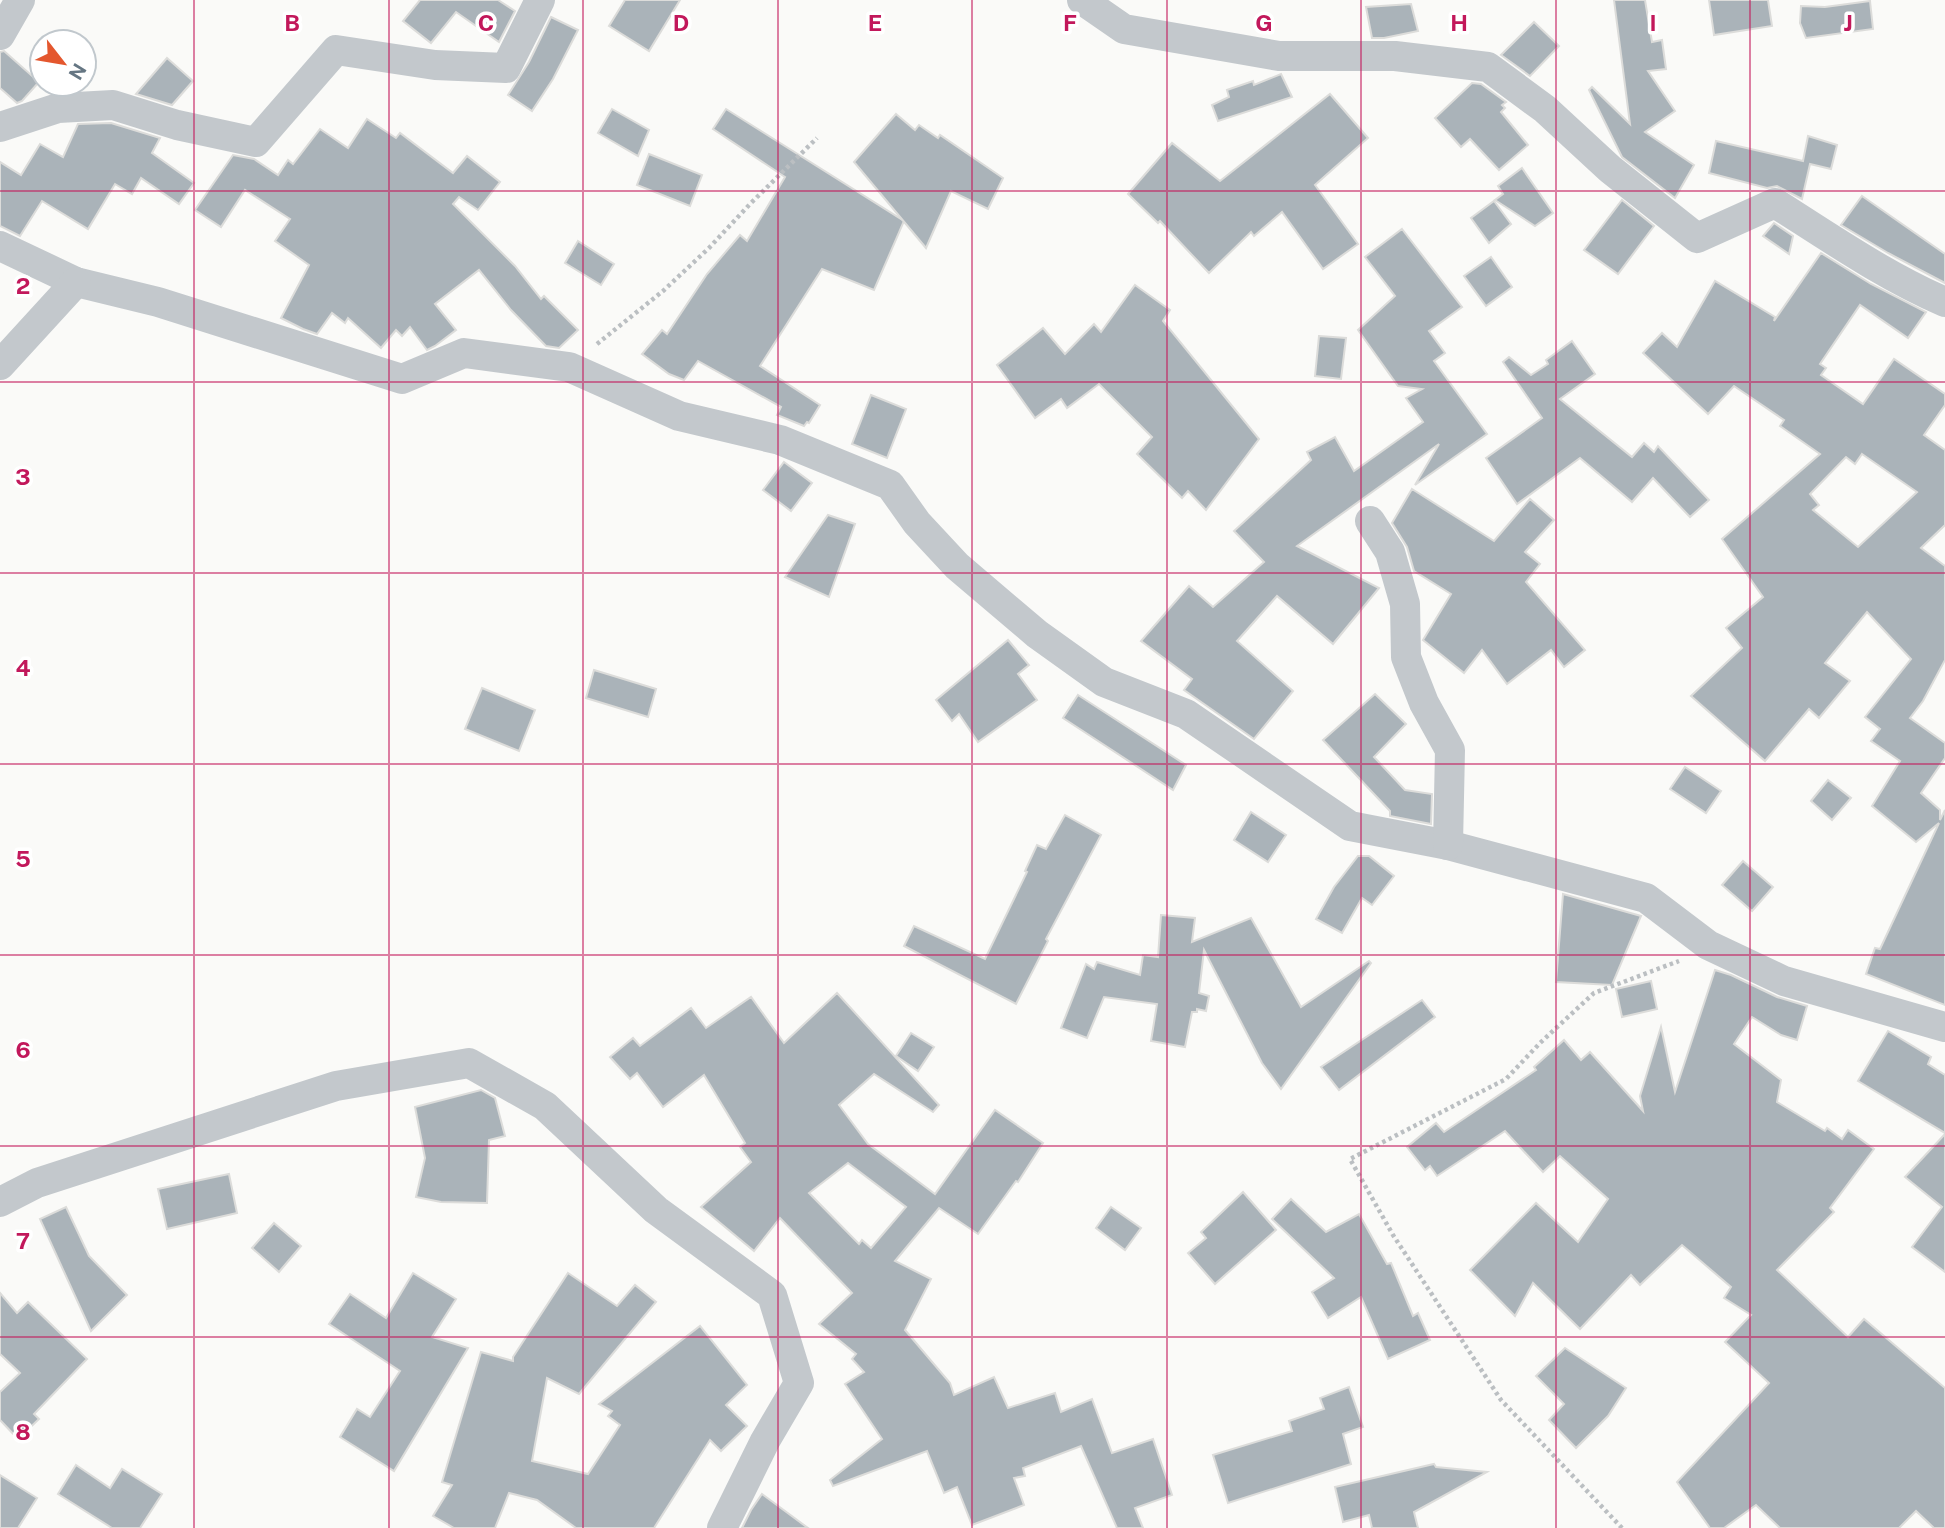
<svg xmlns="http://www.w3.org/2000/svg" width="1945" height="1528" font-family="'Public Sans',sans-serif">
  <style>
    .building { fill: #aab3b9; stroke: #dcdcda; stroke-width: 2; fill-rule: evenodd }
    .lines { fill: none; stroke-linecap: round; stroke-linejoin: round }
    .path { stroke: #bbbfc2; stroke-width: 4.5; stroke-dasharray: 3.5 3.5; stroke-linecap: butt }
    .minor { stroke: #c3c8cc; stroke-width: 30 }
    .grid { fill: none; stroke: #c2185b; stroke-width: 2; stroke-opacity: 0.55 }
    .grid-label { font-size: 23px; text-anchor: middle; font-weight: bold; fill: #c2185b; stroke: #fff; stroke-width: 7; stroke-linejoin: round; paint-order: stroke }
  </style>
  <rect width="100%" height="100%" fill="#fafaf8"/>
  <g class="building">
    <path d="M420,0H498L515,11L499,42L456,12L431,43L403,21Z"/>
    <path d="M625,0H680L649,51L609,26Z"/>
    <path d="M1614,0H1645L1652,42L1662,40L1666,69L1648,71L1675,111L1645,132L1694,165L1675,198L1622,157L1589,90L1592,87L1630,124Z"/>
    <path d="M1709,0H1768L1772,26L1714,35Z"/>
    <path d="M1870,1L1873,29L1806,38L1800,23L1801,6L1825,7Z"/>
    <path d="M1411,4L1418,31L1384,38H1372L1366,7Z"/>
    <path d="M551,17L578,30L553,79L532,111L508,95L529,62Z"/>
    <path d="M1534,22L1559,46L1530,76L1501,55Z"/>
    <path d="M4,51L39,82L22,101L17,103L0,88V52Z"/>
    <path d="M167,58L193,81L172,105L136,94Z"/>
    <path d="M1281,74L1292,97L1218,121L1212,105L1229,97L1227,90L1253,81L1254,85Z"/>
    <path d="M1472,83L1481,84L1506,102L1502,105L1505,108L1501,112L1528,145L1499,170L1470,139L1461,147L1435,118Z"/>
    <path d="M1330,94L1368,138L1315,185L1358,244L1323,269L1282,212L1254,236L1251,232L1209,273L1160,221L1158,223L1128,194L1172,143L1220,181Z"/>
    <path d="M612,109L649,130L638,156L598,133Z"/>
    <path d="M726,109L904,221L874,290L822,269L760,366L820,405L809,423L807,422L804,426L777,415L781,407L698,361L684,380L669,374L642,354L662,330L667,334L707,274L740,235L747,241L785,177L713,129Z"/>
    <path d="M896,114L915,130L919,125L938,138L940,135L1003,178L988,209L951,191L926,248L854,162Z"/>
    <path d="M367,119L396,138L400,133L453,173L467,156L500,182L478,210L459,197L453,204L515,266L541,299L544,296L578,330L559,348L546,346L511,310L479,270L435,304L456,330L435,346L427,350L410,327L402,336L396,330L381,348L348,318L345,323L332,313L317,334L303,329L281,318L309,265L275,241L290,219L245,190L221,227L195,210L233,155L254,159L278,175L288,160L293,164L320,129L348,148Z"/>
    <path d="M111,123L160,138L152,153L194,183L179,204L141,178L132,194L115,184L88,229L42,201L20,236L0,226V162L21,175L40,144L63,157L78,124Z"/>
    <path d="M1808,136L1837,145L1831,169L1810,164L1802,199L1777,186L1767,188L1709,173L1716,141L1803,161Z"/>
    <path d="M649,154L702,175L690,206L637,185Z"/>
    <path d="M1522,168L1553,213L1535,226L1495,200L1503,194L1498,186Z"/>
    <path d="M1862,196L1945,254V283L1888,253L1841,225Z"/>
    <path d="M1622,200L1654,226L1618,274L1584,250Z"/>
    <path d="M1494,201L1511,224L1489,243L1471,218Z"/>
    <path d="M1774,223L1793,236L1789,254L1763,236Z"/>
    <path d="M1402,229L1462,307L1429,331L1445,353L1434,361L1487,434L1415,485L1439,444L1297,546L1379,588L1333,644L1277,596L1237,641L1293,691L1254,739L1184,690L1192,679L1141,641L1189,586L1213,607L1264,562L1234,531L1311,460L1307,452L1335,437L1354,471L1423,422L1406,398L1422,389L1398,386L1358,330L1395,296L1365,257Z"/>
    <path d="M578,241L614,264L601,285L565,263Z"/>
    <path d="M1821,253L1871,284L1926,312L1908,338L1860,305L1820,364L1826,368L1821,375L1863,404L1894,359L1945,394V405L1924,435L1945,450V525L1921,548L1945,566V660L1923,701L1910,718L1945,743V758L1921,793L1940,810V820L1945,810V1005L1866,974L1875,948L1880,949L1939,823L1916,842L1872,806L1900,761L1871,741L1880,729L1865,717L1911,659L1867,612L1825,663L1850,681L1819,718L1809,709L1765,761L1691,696L1742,648L1726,628L1763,597L1722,539L1820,454L1780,426L1784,420L1734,386L1708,414L1643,353L1662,333L1677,347L1715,281L1775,317L1774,321ZM1862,454L1917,492L1858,547L1813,510L1819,505L1810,494L1846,457L1855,464Z"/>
    <path d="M1491,257L1512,287L1486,306L1464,276Z"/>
    <path d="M1135,285L1170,310L1163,321L1259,439L1206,510L1188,491L1182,498L1137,454L1152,437L1099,384L1067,408L1061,399L1035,418L997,365L1043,328L1065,354L1094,324L1101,332Z"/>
    <path d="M1319,336L1346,338L1341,379L1315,376Z"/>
    <path d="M1572,341L1595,374L1560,399L1632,457L1644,443L1654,452L1658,446L1709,500L1690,517L1653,478L1632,502L1580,458L1517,504L1486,458L1542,418L1503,362L1509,357L1531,375L1548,364L1546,360Z"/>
    <path d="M871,395L906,409L887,458L852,444Z"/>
    <path d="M784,462L812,483L791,511L763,490Z"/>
    <path d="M1412,489L1494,541L1530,499L1554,520L1525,552L1540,564L1526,582L1585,650L1564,667L1551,650L1507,684L1482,650L1464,673L1423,640L1451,594L1414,571L1407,547L1392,523Z"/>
    <path d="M828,515L855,524L829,597L785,577Z"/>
    <path d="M1008,640L1029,665L1018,674L1037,700L978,742L959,714L952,721L936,700Z"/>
    <path d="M594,670L656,689L648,717L586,698Z"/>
    <path d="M482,688L535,710L519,751L465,729Z"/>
    <path d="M1375,694L1406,724L1374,757L1405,790L1432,794L1431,824L1390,816V811L1323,740Z"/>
    <path d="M1078,695L1186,765L1173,790L1063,718Z"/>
    <path d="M1685,767L1721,791L1706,813L1670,789Z"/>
    <path d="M1828,780L1851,798L1832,820L1811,801Z"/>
    <path d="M1251,812L1286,835L1268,862L1234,840Z"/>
    <path d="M1065,815L1101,835L1046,939L1048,941L1016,1004L904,946L914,926L985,959L1027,872L1025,871L1037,845L1046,849Z"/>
    <path d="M1358,856H1369L1394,876L1372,905L1362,898L1342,933L1316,919L1334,887Z"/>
    <path d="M1743,861L1773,887L1752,911L1722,885Z"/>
    <path d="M1563,894L1641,916L1612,985L1556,982Z"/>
    <path d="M1161,915L1195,918L1192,942L1251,918L1301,1007L1369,961L1371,963L1281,1089L1262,1063L1204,950L1199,993L1209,996L1206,1011L1197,1009V1012H1192L1185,1047L1151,1041L1157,1004L1104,997L1087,1038L1061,1028L1086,964L1094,969L1097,962L1140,975L1143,955L1158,957Z"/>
    <path d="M1715,970L1731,975L1777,997L1807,1006L1797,1040L1781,1035L1752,1017L1734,1044L1781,1080L1777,1102L1825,1131L1827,1128L1842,1139L1848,1130L1874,1149L1830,1208L1834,1212L1777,1270L1848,1337L1864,1319L1945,1388V1528H1934L1916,1511L1899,1528H1780L1756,1505L1724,1528H1710L1677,1482L1769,1383L1725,1342L1751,1315L1724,1298L1731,1287L1682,1245L1640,1285L1631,1275L1580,1329L1533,1283L1515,1316L1470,1270L1536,1203L1578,1242L1608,1199L1560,1156L1543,1172L1505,1131L1437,1176L1430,1166L1425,1170L1407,1147L1436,1123L1444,1132L1536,1070L1534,1067L1564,1040L1581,1060L1590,1052L1643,1111L1640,1096L1661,1027L1675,1092Z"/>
    <path d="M1651,981L1657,1009L1622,1017L1616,989Z"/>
    <path d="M837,993L939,1105L933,1112L874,1074L839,1105L868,1144L935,1194L995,1110L1043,1143L1018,1182L1016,1181L978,1234L939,1208L895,1261L931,1279L905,1330L950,1383L954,1395L994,1377L1008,1408L1055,1393L1061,1412L1092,1399L1112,1453L1153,1439L1172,1495L1135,1508L1143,1528H1117L1081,1446L1023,1468L1025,1476L1014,1478L1024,1505L972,1525L957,1487L944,1493L927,1451L833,1486L830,1480L882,1439L845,1384L864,1372L852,1359L856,1354L819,1324L852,1293L780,1218L754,1251L701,1207L751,1162L740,1147L745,1143L704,1075L663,1107L637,1073L630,1079L610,1057L633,1038L640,1046L691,1008L706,1028L751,997L784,1043ZM848,1163L906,1207L871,1248L862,1240L859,1244L809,1193Z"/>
    <path d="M1422,1000L1435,1017L1339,1090L1321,1067Z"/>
    <path d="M1888,1031L1931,1057L1928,1064L1945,1075V1133L1858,1081Z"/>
    <path d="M911,1033L934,1047L918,1071L896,1056Z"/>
    <path d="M481,1090L495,1098L505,1136L489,1140L487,1203L441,1202L416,1197L425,1158L415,1107Z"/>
    <path d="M1945,1134V1272L1912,1247L1942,1207L1905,1177Z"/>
    <path d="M229,1174L237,1213L167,1229L158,1189Z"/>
    <path d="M1243,1192L1276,1230L1215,1284L1188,1253L1206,1238L1201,1232Z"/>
    <path d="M1291,1199L1326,1232L1359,1214L1387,1264L1391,1263L1413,1316L1418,1313L1430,1340L1388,1359L1361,1297L1328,1318L1312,1292L1334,1278L1272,1219Z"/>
    <path d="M66,1207L89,1256L127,1295L91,1331L40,1219Z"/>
    <path d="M1111,1207L1141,1228L1125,1250L1096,1228Z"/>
    <path d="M274,1223L301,1246L279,1272L252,1248Z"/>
    <path d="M413,1273L456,1299L432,1337L468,1348L394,1471L340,1437L357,1409L370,1417L400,1371L329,1324L350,1294L386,1318Z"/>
    <path d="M568,1273L617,1306L635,1285L656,1302L579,1394L547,1378L532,1461L588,1474L620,1425L608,1416L612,1411L599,1404L700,1326L747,1385L726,1405L747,1426L721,1451L710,1440L654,1528H576L537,1500L509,1493L495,1528H454L433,1516L452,1485L442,1482L481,1352L513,1361V1357Z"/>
    <path d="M0,1293L17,1313L28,1302L87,1359L34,1414L39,1419L18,1439L0,1420V1392L20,1373L0,1354Z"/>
    <path d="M1565,1348L1626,1388L1608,1416L1576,1448L1549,1420L1564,1404L1536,1376Z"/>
    <path d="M1349,1387L1363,1427L1343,1434L1351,1464L1228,1503L1213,1455L1292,1431L1289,1421L1324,1409L1320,1398Z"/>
    <path d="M1434,1464L1436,1467L1487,1472L1414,1512L1418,1528H1372L1369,1515L1343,1522L1335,1487Z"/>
    <path d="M76,1465L110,1488L122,1469L162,1494L140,1528H112L58,1494Z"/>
    <path d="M0,1475L37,1498L18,1528H0Z"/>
    <path d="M762,1494L808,1528H742L751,1510Z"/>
  </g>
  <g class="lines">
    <g class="path">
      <path d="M597,344L663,291L709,248L750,204L817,138"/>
      <path d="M1622,1528L1501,1400L1393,1235L1350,1159L1506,1079L1540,1043L1594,993L1679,961"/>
    </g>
    <g class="minor">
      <path d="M1082,0L1124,29L1279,56H1395L1488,67L1545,109L1610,169L1697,238L1775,203C1830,238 1885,276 1945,302"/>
      <path d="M0,35L20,0"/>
      <path d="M0,127L58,108L113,105L177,125L256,142L336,50L435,65L506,68L540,0"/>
      <path d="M0,246L76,282L158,302L402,379L464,353L569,367L679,416L780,440L890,485L917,523L957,566L1037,634L1104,682L1186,714L1350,826L1448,845L1646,898L1708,945L1784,981L1945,1027"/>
      <path d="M0,365L76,282"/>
      <path d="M1370,521L1390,552L1405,604L1406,657L1424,703L1450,750L1448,845"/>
      <path d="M0,1202L37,1183L336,1086L469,1063L545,1106L656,1210L772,1295L799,1383L765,1441L722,1528"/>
    </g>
  </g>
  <path class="grid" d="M194,0V1528M389,0V1528M583,0V1528M778,0V1528M972,0V1528M1167,0V1528M1361,0V1528M1556,0V1528M1750,0V1528M0,191H1945M0,382H1945M0,573H1945M0,764H1945M0,955H1945M0,1146H1945M0,1337H1945"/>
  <g class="grid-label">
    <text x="292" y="31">B</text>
    <text x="486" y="31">C</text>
    <text x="681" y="31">D</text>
    <text x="875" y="31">E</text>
    <text x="1070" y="31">F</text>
    <text x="1264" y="31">G</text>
    <text x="1459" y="31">H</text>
    <text x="1653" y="31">I</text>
    <text x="1848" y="31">J</text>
    <text x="23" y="294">2</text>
    <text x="23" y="485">3</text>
    <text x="23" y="676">4</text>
    <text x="23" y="867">5</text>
    <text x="23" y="1058">6</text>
    <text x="23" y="1249">7</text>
    <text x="23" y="1440">8</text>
  </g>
  <g transform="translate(63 63) rotate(121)"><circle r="33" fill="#ffffff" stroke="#c1c8cd" stroke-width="2"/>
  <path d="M0-5L12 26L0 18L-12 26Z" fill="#e4572e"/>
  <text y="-10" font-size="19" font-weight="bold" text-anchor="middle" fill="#657683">N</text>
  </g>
</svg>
